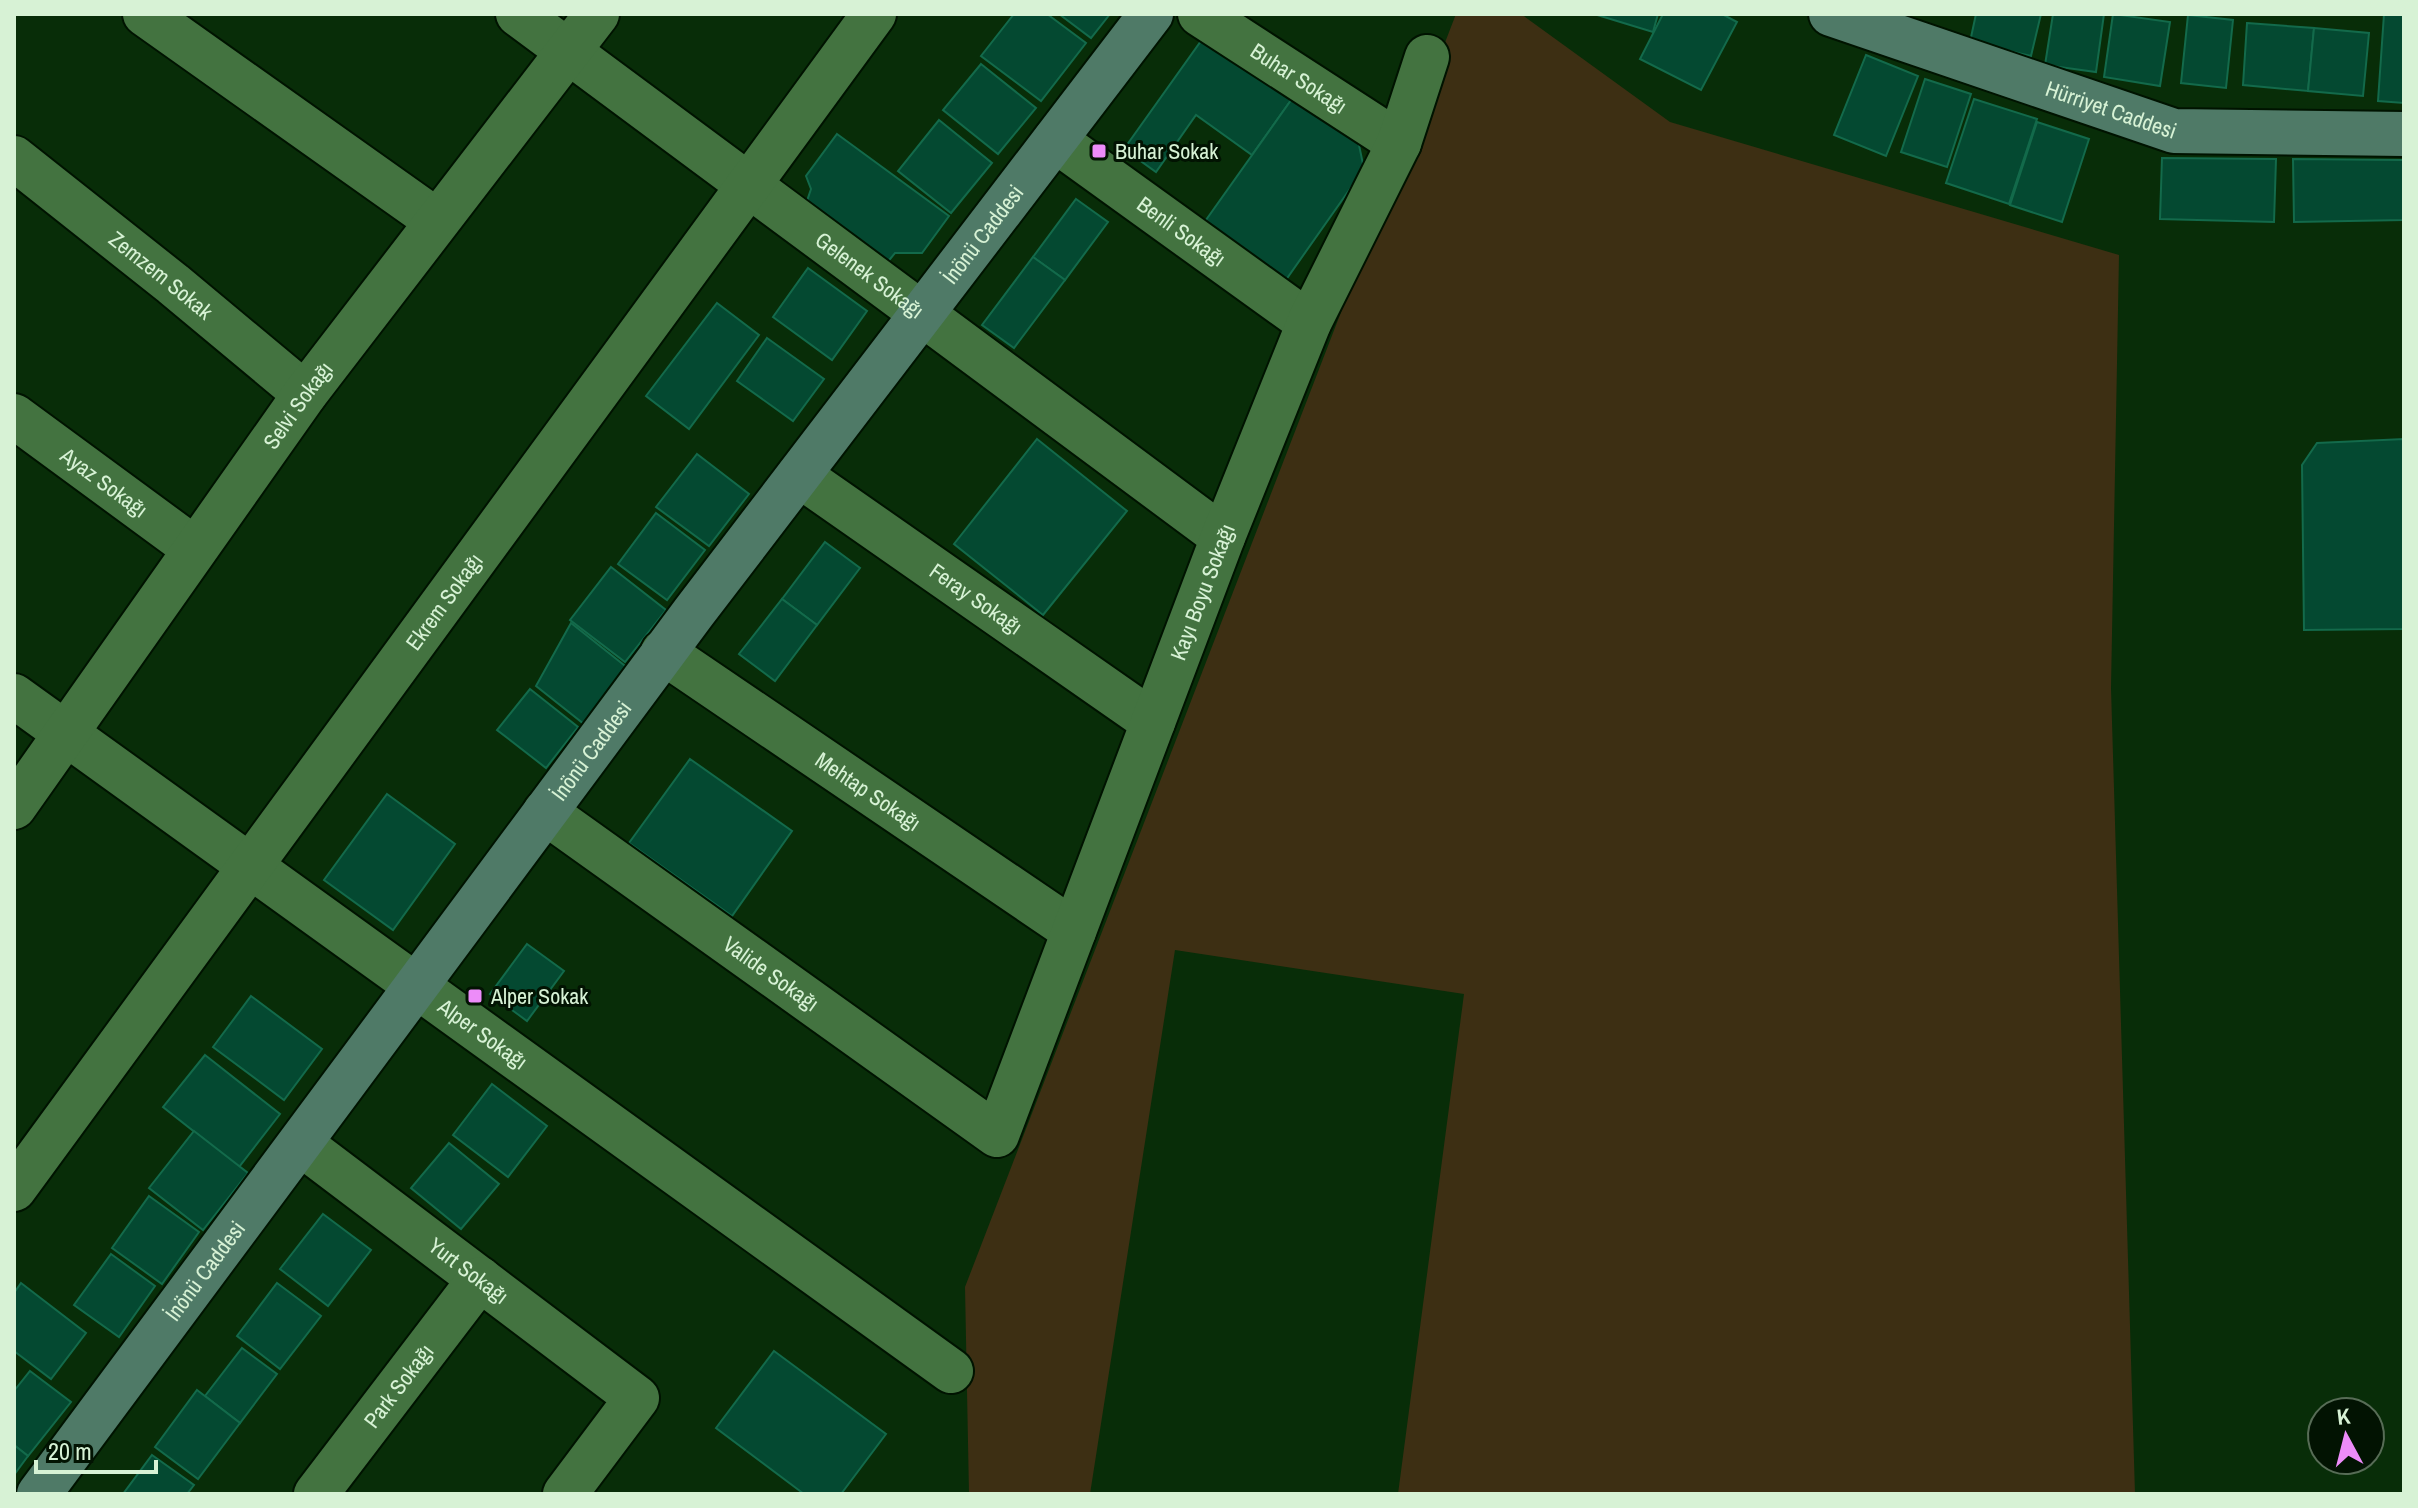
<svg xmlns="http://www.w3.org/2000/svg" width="2418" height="1508" font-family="'Archivo Narrow',sans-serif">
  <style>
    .green { fill: #3d2f13 }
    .building { fill: #044931; stroke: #136a4b; stroke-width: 2 }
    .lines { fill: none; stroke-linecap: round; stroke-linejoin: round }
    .street-casing { stroke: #001300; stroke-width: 48 }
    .secondary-casing { stroke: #001300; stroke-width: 48 }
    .street { stroke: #437340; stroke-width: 44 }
    .secondary { stroke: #4f7a67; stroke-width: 44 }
    .poi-dot { fill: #ed8cf9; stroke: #021302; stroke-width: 3 }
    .labels { text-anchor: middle; stroke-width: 6; stroke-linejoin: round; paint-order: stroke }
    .street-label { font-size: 22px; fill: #d7f2d5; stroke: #021302 }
    .poi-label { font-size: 22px; fill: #d7f2d5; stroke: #021302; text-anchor: start }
  </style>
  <rect width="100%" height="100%" fill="#082d08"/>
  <path class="green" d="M1456,14H1521L1670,122L2119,255L2111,688L2135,1494H1398L1464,994L1175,950L1090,1494H969L965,1287Z"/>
  <g class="building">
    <path d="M1014,14H1047L1086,43L1041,101L981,56Z"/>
    <path d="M1059,14H1110L1091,38Z"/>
    <path d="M1594,14H1658L1653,32Z"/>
    <path d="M1663,14H1722L1737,22L1701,90L1640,59Z"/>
    <path d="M1976,14H2041L2031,56L1970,42Z"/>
    <path d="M2053,14H2104L2096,72L2045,65Z"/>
    <path d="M2113,14L2170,22L2160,86L2104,77Z"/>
    <path d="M2384,14H2404V103L2378,101Z"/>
    <path d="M2188,15L2233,20L2226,88L2181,83Z"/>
    <path d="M2247,23L2314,28L2308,91L2243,85Z"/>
    <path d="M2314,28L2369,33L2363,96L2308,91Z"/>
    <path d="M1206,34L1294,96L1252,155L1196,115L1156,172L1124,149Z"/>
    <path d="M1866,55L1918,76L1886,156L1834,135Z"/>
    <path d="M981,64L1036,108L998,154L943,110Z"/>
    <path d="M1925,79L1971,94L1947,167L1901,152Z"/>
    <path d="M1294,96L1358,140L1364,169L1283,284L1201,227Z"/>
    <path d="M1974,99L2037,119L2009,204L1946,183Z"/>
    <path d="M939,120L992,163L951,213L898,171Z"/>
    <path d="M2037,122L2089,139L2062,222L2010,205Z"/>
    <path d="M837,134L949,216L922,253H895L886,264L807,201L811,189L806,176Z"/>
    <path d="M2162,158L2276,159L2274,222L2160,219Z"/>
    <path d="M2293,159L2404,160V220L2294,222Z"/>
    <path d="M1076,199L1108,222L1065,280L1033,257Z"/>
    <path d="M1033,257L1065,280L1014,348L982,325Z"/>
    <path d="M808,268L867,311L832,360L773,317Z"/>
    <path d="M717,303L759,335L689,429L646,396Z"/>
    <path d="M767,338L824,379L793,421L737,381Z"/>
    <path d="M1037,439L1127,511L1043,615L954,544Z"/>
    <path d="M2404,439V629L2304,630L2302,465L2317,443Z"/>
    <path d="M697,454L749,494L709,546L656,507Z"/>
    <path d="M656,513L705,550L667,600L618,564Z"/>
    <path d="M825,542L860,568L817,625L782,599Z"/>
    <path d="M611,567L666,610L625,662L570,620Z"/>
    <path d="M782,599L817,625L775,681L739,654Z"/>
    <path d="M571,623L634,673L589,728L536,686Z"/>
    <path d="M530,689L578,727L546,768L497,730Z"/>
    <path d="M690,759L792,831L732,916L629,843Z"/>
    <path d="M387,794L455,844L393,930L324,880Z"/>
    <path d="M527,944L564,971L527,1021L490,994Z"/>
    <path d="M251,996L322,1049L284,1100L213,1047Z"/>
    <path d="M205,1055L280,1114L239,1167L163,1107Z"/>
    <path d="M492,1084L547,1126L508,1177L453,1135Z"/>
    <path d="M194,1131L248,1173L203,1230L149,1188Z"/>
    <path d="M449,1143L499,1184L461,1229L411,1188Z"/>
    <path d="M149,1196L199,1232L162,1284L112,1248Z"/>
    <path d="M323,1214L371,1250L328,1306L280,1269Z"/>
    <path d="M111,1254L155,1286L119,1337L74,1305Z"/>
    <path d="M21,1283L86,1333L51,1379L14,1351V1293Z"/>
    <path d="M277,1283L321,1316L280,1369L237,1336Z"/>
    <path d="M242,1348L277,1374L240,1423L205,1396Z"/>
    <path d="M774,1351L886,1434L841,1494H804L716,1428Z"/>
    <path d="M30,1371L71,1402L28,1456L14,1445V1391Z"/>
    <path d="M197,1390L240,1423L198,1479L155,1447Z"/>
    <path d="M14,1445L28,1456L14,1475Z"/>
    <path d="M152,1455L194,1485L187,1494H123Z"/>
  </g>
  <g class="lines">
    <g class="street-casing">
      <g id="street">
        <path d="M145,14L437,221"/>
        <path id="s1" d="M518,14L1223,537"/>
        <path id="s2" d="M1200,14L1399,143"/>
        <path id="s3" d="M1055,140L1309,323"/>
        <path id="s4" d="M14,158L173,284L305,394"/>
        <path id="s5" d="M14,416L195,549"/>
        <path id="s6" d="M799,475L1153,722"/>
        <path id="s7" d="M663,652L1074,931"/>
        <path id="s8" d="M14,696L951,1371"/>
        <path id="s9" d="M14,807L305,394L597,14"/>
        <path id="s10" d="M545,812L997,1135L1223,537L1309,323L1399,143L1427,57"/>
        <path id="s11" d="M301,1144L637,1398L565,1494"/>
        <path id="s12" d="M14,1189L874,14"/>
        <path id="s13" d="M316,1494L480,1279"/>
      </g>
    </g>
    <g class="secondary-casing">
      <g id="secondary">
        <path id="s14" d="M1831,14L2174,131L2404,134"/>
        <path id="s15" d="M39,1494L694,612L1151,14"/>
      </g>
    </g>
    <use href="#street" class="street"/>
    <use href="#secondary" class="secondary"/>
  </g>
  <g class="poi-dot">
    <rect x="1091" y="143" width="16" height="16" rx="4"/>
    <rect x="467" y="988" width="16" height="16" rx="4"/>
  </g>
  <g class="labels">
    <g class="street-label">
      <text dy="8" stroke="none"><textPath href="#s2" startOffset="118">Buhar Sokağı</textPath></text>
      <text dy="8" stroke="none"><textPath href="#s14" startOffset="296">Hürriyet Caddesi</textPath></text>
      <text dy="8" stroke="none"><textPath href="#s3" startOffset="156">Benli Sokağı</textPath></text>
      <text dy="8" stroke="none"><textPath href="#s15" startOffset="1574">İnönü Caddesi</textPath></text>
      <text dy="8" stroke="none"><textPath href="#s4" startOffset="188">Zemzem Sokak</textPath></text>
      <text dy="8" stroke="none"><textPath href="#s1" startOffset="438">Gelenek Sokağı</textPath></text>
      <text dy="8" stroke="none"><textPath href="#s9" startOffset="492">Selvi Sokağı</textPath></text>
      <text dy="8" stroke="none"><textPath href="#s5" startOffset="112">Ayaz Sokağı</textPath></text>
      <text dy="8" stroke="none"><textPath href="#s10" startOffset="1136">Kayı Boyu Sokağı</textPath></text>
      <text dy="8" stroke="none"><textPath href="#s6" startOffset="216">Feray Sokağı</textPath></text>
      <text dy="8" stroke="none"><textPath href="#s12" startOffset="728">Ekrem Sokağı</textPath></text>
      <text dy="8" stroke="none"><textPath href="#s15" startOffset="926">İnönü Caddesi</textPath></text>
      <text dy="8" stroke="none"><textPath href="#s7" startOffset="248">Mehtap Sokağı</textPath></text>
      <text dy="8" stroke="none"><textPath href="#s10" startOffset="278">Valide Sokağı</textPath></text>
      <text dy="8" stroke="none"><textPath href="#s8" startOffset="578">Alper Sokağı</textPath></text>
      <text dy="8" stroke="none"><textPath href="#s11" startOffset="210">Yurt Sokağı</textPath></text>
      <text dy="8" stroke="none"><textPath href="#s15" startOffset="278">İnönü Caddesi</textPath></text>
      <text dy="8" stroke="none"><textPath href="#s13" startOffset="136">Park Sokağı</textPath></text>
    </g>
    <g class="poi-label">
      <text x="1115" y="159">Buhar Sokak</text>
      <text x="491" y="1004">Alper Sokak</text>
    </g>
  </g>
  <rect width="2418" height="1508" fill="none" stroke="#d7f2d5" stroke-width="32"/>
  <g transform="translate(2346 1436) rotate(353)"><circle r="38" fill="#021302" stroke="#576c56" stroke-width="2"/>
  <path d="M0-6L14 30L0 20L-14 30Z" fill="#ed8cf9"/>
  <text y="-12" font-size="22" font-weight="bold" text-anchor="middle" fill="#d7f2d5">K</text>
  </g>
  <path d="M36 1460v12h120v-12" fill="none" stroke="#d7f2d5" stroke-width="4"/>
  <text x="48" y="1460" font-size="24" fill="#d7f2d5" stroke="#021302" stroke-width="6" paint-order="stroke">20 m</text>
</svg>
